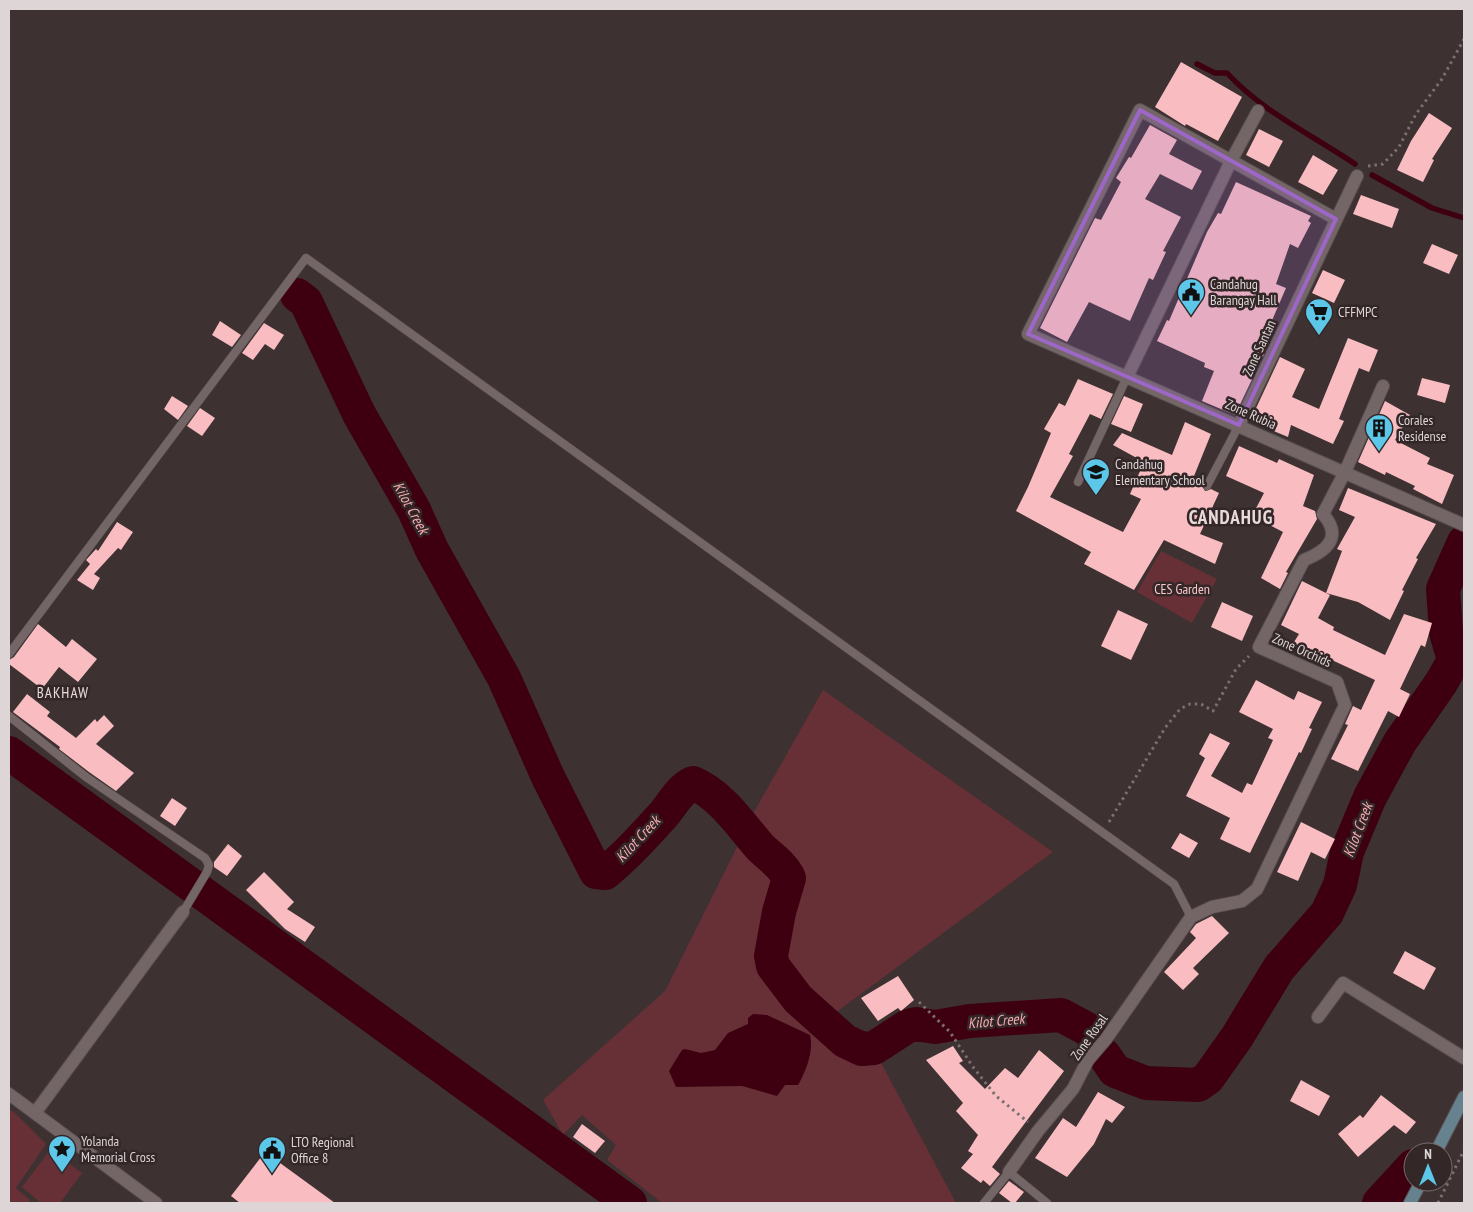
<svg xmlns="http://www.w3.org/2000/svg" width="1473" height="1212" font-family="'PT Sans Narrow',sans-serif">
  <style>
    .green { fill: #663036 }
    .water { fill: #3e0010 }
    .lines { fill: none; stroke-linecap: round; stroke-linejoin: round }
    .stream { stroke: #3e0010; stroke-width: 5.5 }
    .river { stroke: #3e0010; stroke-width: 34 }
    .building { fill: #f9bdc1 }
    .service-casing { stroke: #584e4f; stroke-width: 9 }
    .minor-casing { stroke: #584e4f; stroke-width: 14 }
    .tertiary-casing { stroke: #584e4f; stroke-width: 14 }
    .secondary-casing { stroke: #584e4f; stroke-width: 14 }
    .path { stroke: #7a7071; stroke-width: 3; stroke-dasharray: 2.5 4; stroke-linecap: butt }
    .service { stroke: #746667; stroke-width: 8 }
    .minor { stroke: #746667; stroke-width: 12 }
    .tertiary { stroke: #746667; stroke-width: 12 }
    .secondary { stroke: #65828e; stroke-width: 12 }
    .marked { fill: #9d67c7; fill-opacity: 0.2; stroke: #9d67c7; stroke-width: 4; stroke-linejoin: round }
    .labels { text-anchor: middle; stroke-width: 5; stroke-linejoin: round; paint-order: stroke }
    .poi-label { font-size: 14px; fill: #ddd5d6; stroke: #332728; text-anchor: start }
    .street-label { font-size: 14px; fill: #ddd5d6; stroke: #332728 }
    .park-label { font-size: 14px; fill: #f9c6c9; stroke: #332728 }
    .water-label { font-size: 15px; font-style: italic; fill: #f5abb1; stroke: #332728 }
    .neighbourhood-label { font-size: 15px; letter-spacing: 1px; fill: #eadadb; stroke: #332728 }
    .district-label { font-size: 19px; font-weight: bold; letter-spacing: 1px; fill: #eadadb; stroke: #332728 }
  </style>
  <rect width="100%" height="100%" fill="#3d3132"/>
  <g class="green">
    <path d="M1161,551L1217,579L1192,623L1137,592Z"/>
    <path d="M823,690L1053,852L831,1016L805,990L780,956L800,877L795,863L750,819Z"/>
    <path d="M740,841L774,876L760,962C771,995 829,1045 859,1063L879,1059L956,1203H662L607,1160L616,1145L582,1115L563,1135L543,1100L665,991Z"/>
    <path d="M9,1110L14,1112L46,1144L16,1188L30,1200L27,1203H9Z"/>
    <path d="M50,1150L82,1173L60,1203H41L22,1187Z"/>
  </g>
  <path class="water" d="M753,1014L767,1015L810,1035C814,1051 806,1071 798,1085H785L777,1096L742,1086L676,1087L669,1071L682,1050L685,1049L701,1053L715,1050L728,1033L748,1024V1018Z"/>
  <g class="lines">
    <g class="stream">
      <path d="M1197,64L1215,73H1227C1264,113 1311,134 1355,164"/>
      <path d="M1372,175L1432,208L1464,218"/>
    </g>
    <g class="river">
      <path d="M297,295L306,302L359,414L414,510L432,550L504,678L548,777L596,872L605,873C627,855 645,835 664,814C673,803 680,789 693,783C720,794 741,825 760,847C770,857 783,865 789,878L779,912L771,956L773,966L798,999L845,1041L862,1049L874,1048L908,1026L916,1024L935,1027L970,1021L1061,1015L1089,1030L1095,1039"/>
      <path d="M9,753L630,1203"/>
      <path d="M1104,1055L1115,1071L1146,1083L1198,1085L1208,1078L1237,1037L1279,968L1327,913L1340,885L1347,852L1370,797L1400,742L1441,683L1454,660L1446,632L1443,589L1464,542"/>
      <path d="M1379,1203L1413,1166"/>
    </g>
  </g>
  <g class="building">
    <path d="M1181,62L1242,97L1218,141L1186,124L1185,126L1155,107Z"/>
    <path d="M1429,113L1452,128L1432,159L1434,160L1423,182L1397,170L1411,141Z"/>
    <path d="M1150,125L1177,140L1169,154L1202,171L1192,190L1160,174L1145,199L1181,217L1163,251L1166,252L1153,280L1149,278L1130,321L1089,302L1067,342L1040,328L1095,218L1101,220L1121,182L1116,178L1129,157L1131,158Z"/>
    <path d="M1259,129L1283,141L1269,167L1246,155Z"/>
    <path d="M1313,155L1338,170L1323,195L1298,182Z"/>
    <path d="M1236,182L1311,216L1308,221L1311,223L1298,248L1290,244L1276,284L1286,288L1260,348L1266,350L1235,415L1202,401L1214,371L1204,367L1205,363L1157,341L1167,320L1169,321L1207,232L1218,213L1221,214Z"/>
    <path d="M1361,195L1399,209L1392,228L1353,214Z"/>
    <path d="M1432,244L1458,255L1449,274L1423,263Z"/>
    <path d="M1323,270L1345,280L1334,303L1312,293Z"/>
    <path d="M220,321L241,335L232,347L212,335Z"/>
    <path d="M264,323L284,335L274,350L265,344L253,360L242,353Z"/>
    <path d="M1348,338L1378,350L1369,372L1359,368L1339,419L1344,421L1333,444L1291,425L1288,437L1250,421L1280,357L1305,369L1292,397L1319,409Z"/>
    <path d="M1422,378L1450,385L1445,403L1417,395Z"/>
    <path d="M1078,379L1113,394L1101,419L1090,414L1069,454L1073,456L1050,497L1123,532L1141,499L1130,494L1144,462L1113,445L1122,433L1172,455L1185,422L1211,434L1192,481L1202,485L1205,491L1211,489L1219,493L1200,534L1223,543L1215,564L1164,540L1134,590L1084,564L1091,552L1016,511L1028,487L1051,433L1044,429L1059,403L1065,406Z"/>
    <path d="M172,396L188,406L178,420L164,409Z"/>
    <path d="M1124,396L1143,404L1131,432L1111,424Z"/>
    <path d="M1385,401L1410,415L1395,440L1430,458L1427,464L1454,475L1442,504L1413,489L1415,486L1386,472L1385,475L1358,462Z"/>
    <path d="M200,408L215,418L202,436L187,426Z"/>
    <path d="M1239,446L1277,463L1279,459L1314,475L1303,506L1315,511L1317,519L1286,572L1288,573L1280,589L1261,578L1283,532L1252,516L1264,493L1226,476Z"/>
    <path d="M1348,488L1436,524L1416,558L1418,559L1402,590L1404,591L1390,620L1358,602L1326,593L1342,551L1337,549L1355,517L1339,510Z"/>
    <path d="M117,522L133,532L121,550L118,548L94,574L100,578L93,590L77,580L90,564L86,560L96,549L98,551Z"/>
    <path d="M1302,581L1330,595L1318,618L1334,627L1333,630L1385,655L1404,614L1432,623L1425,647L1421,645L1400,689L1410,694L1399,717L1388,711L1358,771L1331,759L1348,725L1345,724L1353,706L1361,710L1375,680L1321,655L1317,662L1291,647L1299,634L1281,625Z"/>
    <path d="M1222,602L1253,616L1242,641L1211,627Z"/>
    <path d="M1118,610L1148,624L1131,660L1101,646Z"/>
    <path d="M38,624L66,647L72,639L97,659L78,682L59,667L42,689L9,664V660L14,657Z"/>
    <path d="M1256,680L1294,700L1298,691L1322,702L1309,728L1312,729L1301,753L1299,752L1250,853L1220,839L1230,818L1186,796L1205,758L1199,754L1210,733L1230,743L1211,776L1242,793L1247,783L1252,785L1273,740L1268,738L1273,729L1239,712Z"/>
    <path d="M27,694L50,712L47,716L76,738L95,719L97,722L104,715L114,726L96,744L134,773L116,791L89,772L59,749L60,747L13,712Z"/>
    <path d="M172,798L187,808L175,826L160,816Z"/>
    <path d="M1301,822L1335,839L1325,859L1311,852L1298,881L1277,872Z"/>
    <path d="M1180,833L1198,843L1189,858L1171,848Z"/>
    <path d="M228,844L242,856L227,876L214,867V862Z"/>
    <path d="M264,872L294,902L287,909L315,927L305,942L285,929L246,890Z"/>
    <path d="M1212,916L1229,933L1193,968L1199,974L1183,990L1164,972L1196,938L1190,932L1196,924Z"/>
    <path d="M1405,951L1436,968L1424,990L1393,973Z"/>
    <path d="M898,976L914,1000L901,1011L898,1008L878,1021L861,998Z"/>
    <path d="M953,1046L963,1061L959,1063L985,1089L1005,1068L1018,1078L1039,1050L1064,1071L992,1167L1000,1174L990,1186L983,1180L981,1183L961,1168L973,1154L968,1151L978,1135L956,1111L963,1103L926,1060Z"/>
    <path d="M1301,1080L1330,1096L1319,1116L1290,1101Z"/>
    <path d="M1098,1092L1125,1107L1112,1123L1106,1119L1094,1144L1067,1177L1035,1158L1063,1118L1076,1127Z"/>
    <path d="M1381,1095L1416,1122L1406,1134L1394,1125L1358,1157L1338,1134L1360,1115L1363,1118Z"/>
    <path d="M582,1124L605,1141L595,1153L573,1137Z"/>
    <path d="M265,1152L335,1203H240L231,1196Z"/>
    <path d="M1009,1181L1024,1192L1015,1203H1012L999,1193Z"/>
  </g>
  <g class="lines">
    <g class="service-casing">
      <g id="service">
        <path d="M1078,482L1127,377"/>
        <path d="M1207,486L1239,425"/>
        <path d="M9,654L306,258L1174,884L1191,917"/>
        <path d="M9,716L86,777L205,858L209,865L207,872L183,912"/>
        <path d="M984,1203L1009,1172L1047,1203"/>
      </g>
    </g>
    <g class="minor-casing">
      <g id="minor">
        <path d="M1336,219L1140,110L1028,334L1464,525"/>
        <path d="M1127,377L1231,161L1258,111"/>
        <path d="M1239,425L1357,176"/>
        <path d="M1318,1017L1343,983L1464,1058"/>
        <path d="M35,1113L183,912"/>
        <path d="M1009,1172L1038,1131L1073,1089L1088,1060L1106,1039L1191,917L1212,907L1242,901L1257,889L1345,705L1337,682L1259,647L1304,560C1327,551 1343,537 1323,514L1345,472L1383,386"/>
      </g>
    </g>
    <g class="tertiary-casing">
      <path id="tertiary" d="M9,1094L156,1203"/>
    </g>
    <g class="secondary-casing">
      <g id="secondary">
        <path d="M1436,1152L1464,1097"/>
        <path d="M1410,1203L1421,1182"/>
      </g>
    </g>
    <g class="path">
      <path d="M1368,166L1383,164L1399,147L1416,114L1442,79L1464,39"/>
      <path d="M1109,822L1165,728L1180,709L1190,704H1201L1213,711L1236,669L1249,656"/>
      <path d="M919,1002L950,1032L973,1067L996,1096L1028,1122"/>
      <path d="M1438,1203L1464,1150"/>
    </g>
    <use href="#service" class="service"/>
    <use href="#minor" class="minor"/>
    <use href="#tertiary" class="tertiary"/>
    <use href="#secondary" class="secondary"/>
  </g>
  <path class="marked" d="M1140,110L1336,219L1239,425L1028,334Z"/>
  <defs>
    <g id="civic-pin" transform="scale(1.4375)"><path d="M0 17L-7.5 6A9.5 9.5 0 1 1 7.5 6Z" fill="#5cc7e8" stroke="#332728"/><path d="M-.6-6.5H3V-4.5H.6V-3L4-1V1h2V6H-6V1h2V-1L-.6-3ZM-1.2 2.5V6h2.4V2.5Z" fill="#111"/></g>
    <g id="supermarket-pin" transform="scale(1.4375)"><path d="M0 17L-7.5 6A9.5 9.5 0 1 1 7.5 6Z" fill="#5cc7e8" stroke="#332728"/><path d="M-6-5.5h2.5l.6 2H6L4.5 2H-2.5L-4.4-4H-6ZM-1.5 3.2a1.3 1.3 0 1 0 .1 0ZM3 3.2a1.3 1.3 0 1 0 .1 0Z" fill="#111"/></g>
    <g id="building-pin" transform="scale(1.4375)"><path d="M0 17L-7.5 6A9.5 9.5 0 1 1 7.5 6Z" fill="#5cc7e8" stroke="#332728"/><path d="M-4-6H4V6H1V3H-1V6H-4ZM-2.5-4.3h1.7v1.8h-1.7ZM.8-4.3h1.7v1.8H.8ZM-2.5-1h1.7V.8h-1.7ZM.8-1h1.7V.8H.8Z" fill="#111"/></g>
    <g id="school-pin" transform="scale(1.4375)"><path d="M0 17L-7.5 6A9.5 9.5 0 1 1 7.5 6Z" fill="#5cc7e8" stroke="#332728"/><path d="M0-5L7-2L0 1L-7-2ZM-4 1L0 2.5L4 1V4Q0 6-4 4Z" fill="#111"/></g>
    <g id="sight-pin" transform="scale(1.4375)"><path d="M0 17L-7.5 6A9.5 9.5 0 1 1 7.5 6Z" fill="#5cc7e8" stroke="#332728"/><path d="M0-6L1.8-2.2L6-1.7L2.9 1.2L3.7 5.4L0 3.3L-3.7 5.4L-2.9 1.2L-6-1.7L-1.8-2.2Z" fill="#111"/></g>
  </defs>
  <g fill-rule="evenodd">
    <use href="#civic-pin" x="1191" y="292"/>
    <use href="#supermarket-pin" x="1319" y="312"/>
    <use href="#building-pin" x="1379" y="428"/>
    <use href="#school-pin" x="1096" y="472"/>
    <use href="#sight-pin" x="62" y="1149"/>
    <use href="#civic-pin" x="272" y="1150"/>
  </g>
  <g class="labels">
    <g class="poi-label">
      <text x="1210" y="289">Candahug<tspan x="1210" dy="16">Barangay Hall</tspan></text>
      <text x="1338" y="317">CFFMPC</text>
      <text x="1398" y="425">Corales<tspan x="1398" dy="16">Residense</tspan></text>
      <text x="1115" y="469">Candahug<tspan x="1115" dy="16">Elementary School</tspan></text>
      <text x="81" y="1146">Yolanda<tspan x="81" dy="16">Memorial Cross</tspan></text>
      <text x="291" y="1147">LTO Regional<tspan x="291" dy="16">Office 8</tspan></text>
    </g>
    <g class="street-label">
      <text transform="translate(1259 348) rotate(-65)" y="5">Zone Santan</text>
      <text transform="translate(1251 414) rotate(24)" y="5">Zone Rubia</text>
      <text transform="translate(1302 650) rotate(24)" y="5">Zone Orchids</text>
      <text transform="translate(1089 1037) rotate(-55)" y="5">Zone Rosal</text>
    </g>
    <g class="park-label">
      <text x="1182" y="594">CES Garden</text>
    </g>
    <g class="water-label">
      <text transform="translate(411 508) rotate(61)" y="5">Kilot Creek</text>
      <text transform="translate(1358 830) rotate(-69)" y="5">Kilot Creek</text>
      <text transform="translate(638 839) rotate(-47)" y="5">Kilot Creek</text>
      <text transform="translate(996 1021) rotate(-5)" y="5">Kilot Creek</text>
    </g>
    <g class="neighbourhood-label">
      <text x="63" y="698">BAKHAW</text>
    </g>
    <g class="district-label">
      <text x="1231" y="524">CANDAHUG</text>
    </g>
  </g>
  <rect width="1473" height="1212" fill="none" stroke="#ddd5d6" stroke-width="20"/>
  <g transform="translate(1428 1167)"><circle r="24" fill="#332728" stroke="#776d6e"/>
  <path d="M0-4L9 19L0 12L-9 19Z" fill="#5cc7e8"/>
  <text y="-8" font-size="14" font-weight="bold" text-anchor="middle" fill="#ddd5d6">N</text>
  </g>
</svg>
